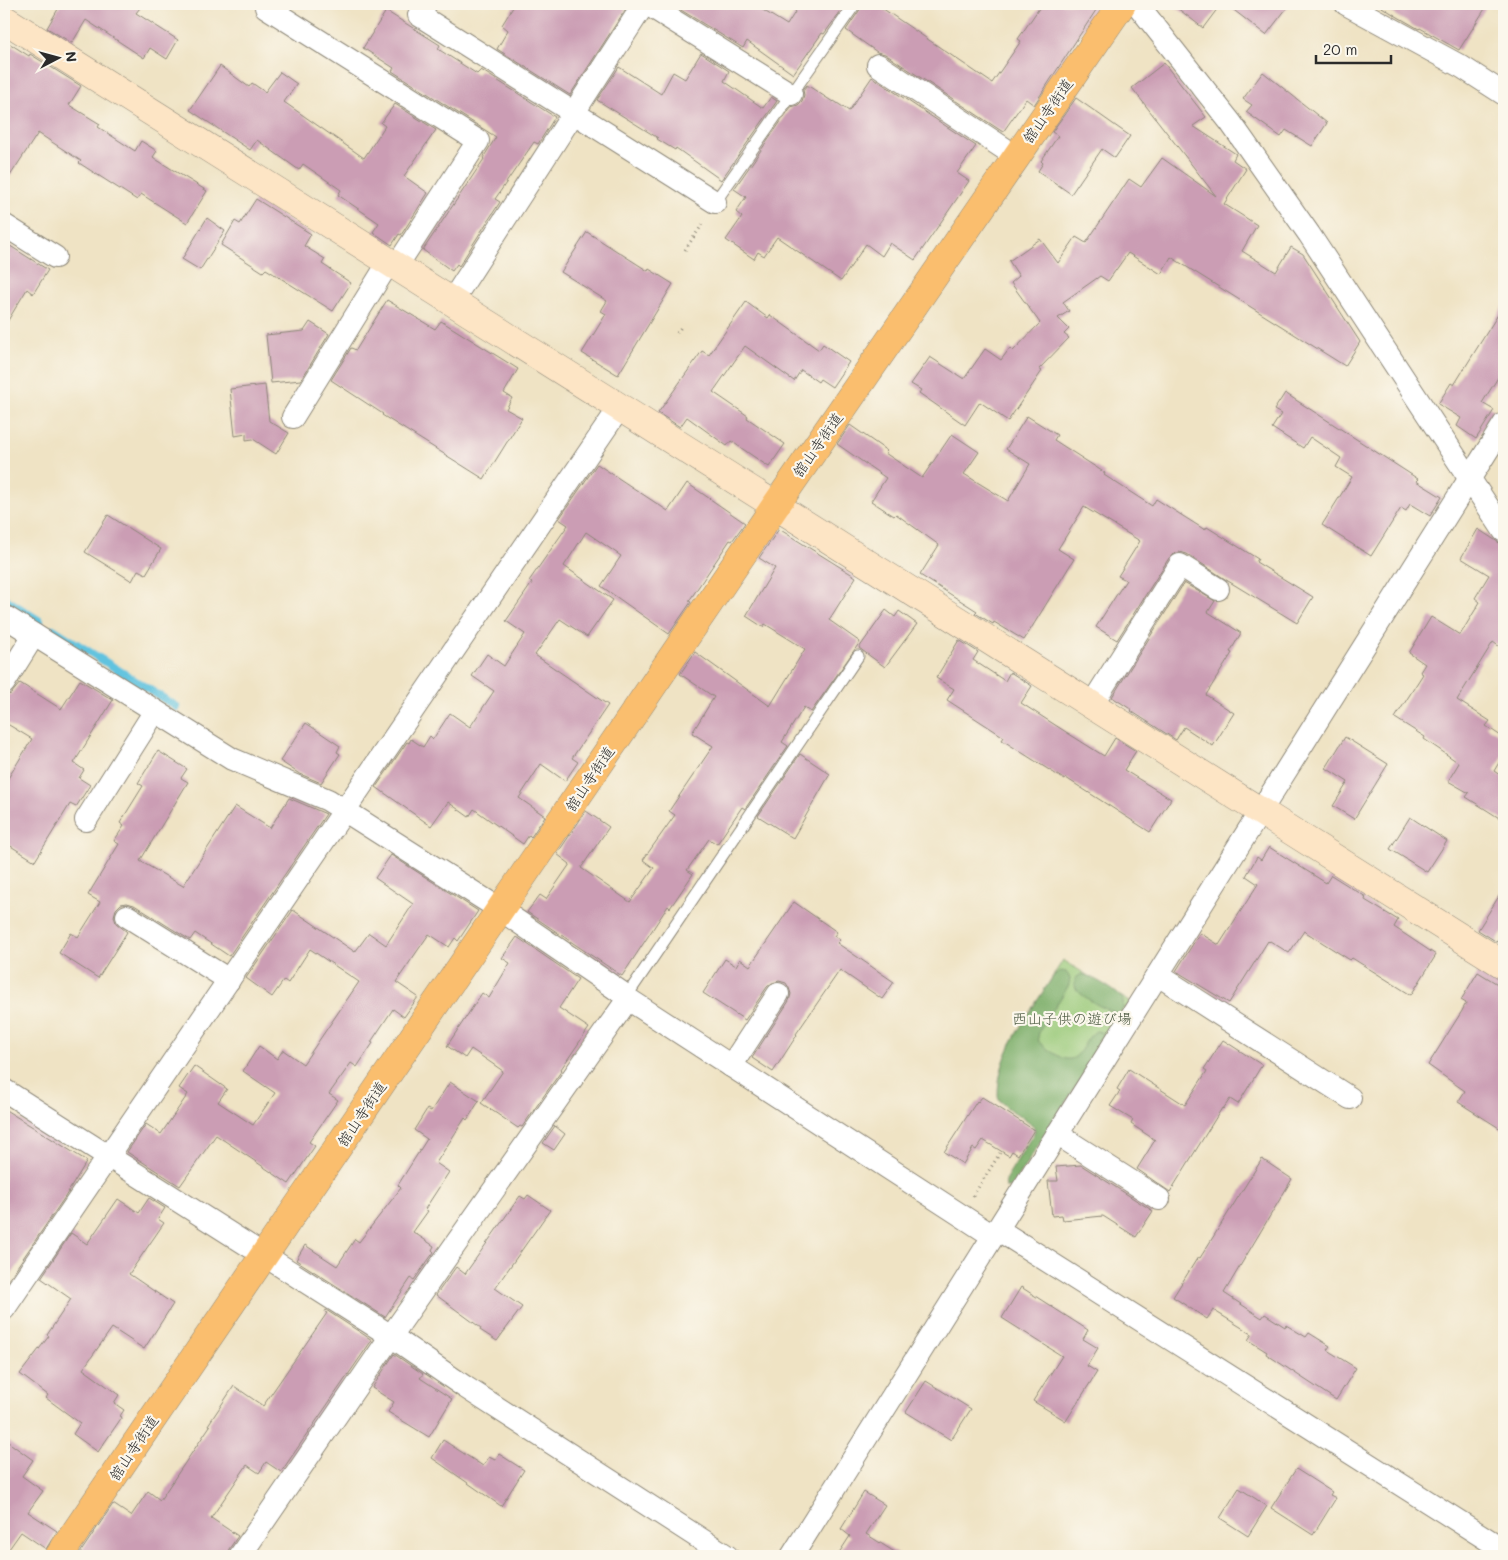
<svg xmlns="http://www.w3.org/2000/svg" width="1508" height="1560" font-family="Mali,'Klee One',sans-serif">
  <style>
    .green { fill: #99c978; stroke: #627a52 }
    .forest { fill: #7aad68; stroke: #526c4a }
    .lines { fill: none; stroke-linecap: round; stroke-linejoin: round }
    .stream { stroke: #61c3df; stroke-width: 8 }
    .building { fill: #cb9db4 }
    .lane-casing { stroke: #8d8778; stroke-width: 13 }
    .street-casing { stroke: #8d8778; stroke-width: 24 }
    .secondary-casing { stroke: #8d8778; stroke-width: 29 }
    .primary-casing { stroke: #8d8778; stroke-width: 29 }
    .path { stroke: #8d8778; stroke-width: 3; stroke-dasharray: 1 4; stroke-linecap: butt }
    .lane { stroke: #fff; stroke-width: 11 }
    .street { stroke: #fff; stroke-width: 22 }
    .secondary { stroke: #fde5c5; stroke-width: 28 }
    .primary { stroke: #fabe6e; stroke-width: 28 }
    .labels { text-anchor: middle; stroke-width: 4.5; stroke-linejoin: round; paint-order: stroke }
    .street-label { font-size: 15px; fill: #2b2b2b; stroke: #fbf7ec }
    .park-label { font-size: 15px; fill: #4c5a42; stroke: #fbf7ec }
  </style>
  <rect width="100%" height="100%" fill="#fbf7ec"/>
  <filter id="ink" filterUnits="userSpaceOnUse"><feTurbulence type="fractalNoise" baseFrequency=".02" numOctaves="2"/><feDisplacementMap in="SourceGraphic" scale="10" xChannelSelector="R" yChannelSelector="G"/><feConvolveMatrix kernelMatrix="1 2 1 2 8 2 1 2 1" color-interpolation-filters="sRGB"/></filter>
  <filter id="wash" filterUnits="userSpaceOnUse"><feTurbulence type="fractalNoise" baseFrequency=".0096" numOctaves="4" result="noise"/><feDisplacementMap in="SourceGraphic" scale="20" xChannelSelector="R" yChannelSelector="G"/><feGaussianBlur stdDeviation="1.12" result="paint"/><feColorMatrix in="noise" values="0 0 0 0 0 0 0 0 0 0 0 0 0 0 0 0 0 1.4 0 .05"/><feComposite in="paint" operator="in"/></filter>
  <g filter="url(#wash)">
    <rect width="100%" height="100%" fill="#efe3c4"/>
    <path class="green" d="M1063,960L1130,1002L1075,1088L1010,1045Z"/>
    <g class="forest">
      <path d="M1060,971L1066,972L1070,978L1069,985L1040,1030L1038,1036L1039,1042C1044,1047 1049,1050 1055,1054C1081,1071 1079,1042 1096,1031L1102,1032L1105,1037L1104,1043L1011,1188H1006L1005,1180L1035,1131C1031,1116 1005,1113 998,1097C997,1051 1031,1012 1054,975Z"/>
      <path d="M1081,974C1090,975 1115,990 1121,997C1124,1001 1123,1004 1123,1009L1118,1013C1108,1012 1084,998 1078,991C1074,987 1075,983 1075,979Z"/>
    </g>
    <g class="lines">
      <g class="stream">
        <path d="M4,598L40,621"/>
        <path d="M53,629L177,707"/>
      </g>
    </g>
    <g id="blocks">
      <g class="building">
        <path d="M60,4H143L136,13L178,40L167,59L150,48L144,58L86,20L72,43L47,28L61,4Z"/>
        <path d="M515,4H629L570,95L497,49L508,30L502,25Z"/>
        <path d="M671,4H753L787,25L800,4H846L824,34L822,33L793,74L747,41L743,48Z"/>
        <path d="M862,4H876L992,83L1021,41L1018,39L1042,4H1100L1034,105L1026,99L1003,132L885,54L877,52L846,30L861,8Z"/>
        <path d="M1172,4H1221L1203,28Z"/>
        <path d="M1226,4H1290L1266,35Z"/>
        <path d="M1377,4H1488L1459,50L1420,28L1419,29L1398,17Z"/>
        <path d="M386,11L440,45L438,49L477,74L481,70L555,117L538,144L534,142L495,199L500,202L459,266L457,264L452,271L423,250L484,159L483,158L496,137L392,71L394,68L363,48Z"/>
        <path d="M4,40L29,56L30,54L81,86L69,105L100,124L98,127L135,151L141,141L157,151L153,157L157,160L207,191L187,223L141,194L137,200L79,163L81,161L38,133L4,185Z"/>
        <path d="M701,53L729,71L724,81L763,108L771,97L777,101L721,180L676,148L675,150L657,139L658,138L597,100L619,67L661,94L673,72L685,79Z"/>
        <path d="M1164,63L1206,117L1193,126L1236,154L1233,160L1246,169L1224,204L1257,225L1242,251L1276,272L1291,247L1303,254L1360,342L1345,366L1171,257L1161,274L1128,253L1108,281L1100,276L1063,302L1069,311L1058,318L1069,329L1064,334L1069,338L1039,369L1042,371L1008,421L980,402L965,425L919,393L921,390L911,384L930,357L964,379L985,349L1001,360L1010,348L1013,351L1040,323L1011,283L1019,276L1009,261L1040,239L1058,263L1076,237L1086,243L1129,179L1141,187L1162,158L1216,196L1132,88Z"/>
        <path d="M220,66L249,87L252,83L265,92L280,72L297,84L284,102L364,158L385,126L381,123L395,104L436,130L404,176L428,193L401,235L399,234L392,245L373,232L379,223L338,195L341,190L303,164L299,170L257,140L250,150L190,110Z"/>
        <path d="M1263,72L1327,123L1312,146L1286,130L1281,137L1246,112L1252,105L1243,99Z"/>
        <path d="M872,77L976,146L957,173L969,181L915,260L890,243L882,256L866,244L841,281L777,237L764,256L758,252L754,259L726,240L742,217L736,212L746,197L734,189L791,107L798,105L802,101L804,95L803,90L807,85L833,102L834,101L849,111Z"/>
        <path d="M1076,98L1130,136L1115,158L1102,149L1071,194L1038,171L1043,163L1041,161L1058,136L1052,132Z"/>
        <path d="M256,199L311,234L304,246L325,259L322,264L351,283L333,311L266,269L263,272L221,245L235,221L240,224Z"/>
        <path d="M207,218L225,231L200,270L182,259Z"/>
        <path d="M587,232L648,271L649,269L673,284L618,375L582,353L606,314L601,311L607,301L561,272Z"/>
        <path d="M4,242L48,270L33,294L27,289L4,327Z"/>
        <path d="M387,300L435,329L441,321L518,369L504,393L512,398L506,409L522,418L484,479L382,415L383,414L331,380L351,348L356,350Z"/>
        <path d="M746,302L768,318L770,315L819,350L823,344L849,362L832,387L820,379L818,382L801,370L794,381L745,346L713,392L748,416L747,418L785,444L769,467L731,441L727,446L687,417L680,427L658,413L702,351L709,355Z"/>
        <path d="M1504,305V368L1482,403L1494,410L1476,439L1457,426L1461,418L1438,404L1451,383L1454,385Z"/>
        <path d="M310,322L329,334L301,380L271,383L266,335L304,331Z"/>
        <path d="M265,385L269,421L289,433L276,454L253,439L246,440V434L235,436L230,389Z"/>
        <path d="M1285,393L1418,479L1416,481L1442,497L1430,516L1410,504L1406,511L1401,508L1371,556L1322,525L1352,477L1336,467L1341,458L1310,437L1303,448L1272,428L1281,414L1274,410Z"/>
        <path d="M1027,416L1057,435L1054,440L1105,473L1104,475L1152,506L1156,499L1205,530L1207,527L1258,559L1256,562L1313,597L1297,623L1228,581L1187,554L1180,552L1174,554L1169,558L1117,640L1096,627L1126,580L1118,576L1140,541L1084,507L1058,549L1074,559L1024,640L994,622L993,624L975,613L977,611L920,575L939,545L896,514L894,516L871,501L886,478L837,444L850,425L887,451L885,453L922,478L952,434L979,452L964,474L1008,501L1030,464L1006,449Z"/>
        <path d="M597,464L668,511L687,483L745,523L732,541L730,540L689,601L691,602L669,634L601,586L621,556L586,532L564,566L613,600L587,637L560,619L535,655L608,705L572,758L578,762L565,781L541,764L519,798L545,816L531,837L529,835L523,844L474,809L469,817L448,802L431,826L376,787L407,742L409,743L411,739L423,747L430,736L433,739L450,713L470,727L494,691L472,676L487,654L504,666L525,634L506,621L532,583L529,581L568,525L559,519Z"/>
        <path d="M108,515L161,549L146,574L138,570L132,581L85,552Z"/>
        <path d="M779,529L856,577L829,620L860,642L811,712L804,707L782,742L788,746L745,809L742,807L717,844L709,839L687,870L693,874L670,908L668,906L622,976L527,912L540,895L546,899L570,864L557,854L586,811L609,827L581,868L630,902L654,868L643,860L675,815L669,811L713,746L692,733L714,697L680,674L695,652L770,706L805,649L765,624L763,627L746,616L775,568L759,558Z"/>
        <path d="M1478,529L1504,546V650L1493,642L1457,700L1490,721L1486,726L1504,738V754L1494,771L1504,778V821L1466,797L1469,793L1448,781L1459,763L1424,739L1425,737L1395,718L1423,674L1420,672L1425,664L1409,653L1431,617L1460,635L1480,602L1475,598L1489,575L1461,558Z"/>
        <path d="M1184,583L1215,601L1208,612L1241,633L1230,652L1232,653L1206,695L1234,713L1213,746L1184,727L1176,740L1131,711L1132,710L1112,697Z"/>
        <path d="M886,610L895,617L899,611L917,624L885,667L859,648Z"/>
        <path d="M959,640L978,652L973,660L1005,681L1010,672L1032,686L1021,703L1066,732L1104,756L1115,738L1136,751L1124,770L1171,799L1150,832L1066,778L1065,780L1002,740L1004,737L947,700L954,689L936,678Z"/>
        <path d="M80,680L113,700L74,763L84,770L79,778L90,785L76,807L70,804L35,861L4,842V785L32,739L4,722V696L11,694L20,683L61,709Z"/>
        <path d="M306,723L340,746L337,752L340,754L321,783L298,773L280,761Z"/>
        <path d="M1345,737L1388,764L1354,819L1333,806L1348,782L1326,768Z"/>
        <path d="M158,751L187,769L181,778L188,782L140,861L183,886L235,806L270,828L289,798L326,814L229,956L195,933L190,940L134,905L127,903L121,904L116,909L114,916L116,923L127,932L98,978L59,953L71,933L78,937L100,902L88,895L119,844L114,841L124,826L120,823L143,786L138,783Z"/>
        <path d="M800,754L830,774L793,838L758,816Z"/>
        <path d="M1410,817L1447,841L1427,872L1390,849Z"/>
        <path d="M1269,847L1326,883L1331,875L1366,897L1365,900L1398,920L1394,927L1436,955L1411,995L1352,958L1350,960L1304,931L1289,953L1270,941L1269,942L1268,941L1229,1003L1176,971L1200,933L1219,945L1258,884L1246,876L1257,857L1261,860Z"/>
        <path d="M391,855L478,911L458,941L455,938L449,947L429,934L396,982L418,997L404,1017L393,1009L371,1042L373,1043L357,1067L351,1063L329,1094L338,1100L309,1142L315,1146L289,1184L216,1135L180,1186L127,1152L146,1124L161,1134L188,1094L179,1088L194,1066L227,1089L218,1102L253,1125L275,1093L243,1071L259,1046L277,1059L283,1050L303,1064L359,982L310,949L288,983L284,980L272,997L246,978L293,910L355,952L369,933L386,945L413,904L375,878Z"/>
        <path d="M1504,888V930L1497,942L1478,930Z"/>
        <path d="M794,902L837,932L834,936L840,940L837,943L894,982L882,999L840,970L796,1034L797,1035L773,1072L752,1058L789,1001L791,994L789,988L786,983L779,981L772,983L767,987L745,1020L703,993L725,959L736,966L740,959L750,966Z"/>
        <path d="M517,937L578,979L559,1008L589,1028L561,1069L562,1070L522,1127L520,1126L518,1128L481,1103L503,1071L471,1049L465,1058L447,1046L482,993L489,998L510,963L502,958Z"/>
        <path d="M1478,972L1504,988V1131L1458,1102L1465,1091L1428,1065L1462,1011L1466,1003L1461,1000Z"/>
        <path d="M1223,1040L1262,1065L1238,1104L1230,1099L1223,1109L1222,1108L1170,1192L1137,1169L1155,1140L1131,1124L1133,1120L1110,1106L1120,1091L1117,1089L1129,1069L1185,1105L1207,1071L1204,1069Z"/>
        <path d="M450,1082L479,1101L467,1120L465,1118L436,1163L449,1172L425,1209L428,1211L413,1232L434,1246L432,1250L434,1252L414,1280L411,1278L385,1317L296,1260L305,1245L337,1266L355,1239L359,1242L401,1188L398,1185L427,1139L414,1130L427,1109L431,1111Z"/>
        <path d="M982,1097L1034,1130L1018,1155L1012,1151L1009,1156L983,1140L976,1150L973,1148L963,1164L944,1152L977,1101L978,1102Z"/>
        <path d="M4,1109L87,1161L65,1197L4,1286Z"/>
        <path d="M555,1126L565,1134L554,1150L543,1143Z"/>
        <path d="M1262,1159L1292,1179L1224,1293L1262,1318L1265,1314L1285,1327L1286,1325L1306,1337L1309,1333L1330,1346L1327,1350L1356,1368L1336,1400L1266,1354L1267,1352L1248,1340L1252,1334L1213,1310L1207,1319L1173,1297L1198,1257L1200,1258Z"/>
        <path d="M1081,1165L1153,1211L1136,1237L1103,1216L1063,1220L1062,1215L1052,1216L1048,1181H1058L1056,1167Z"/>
        <path d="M528,1195L550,1210L495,1288L522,1307L497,1341L480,1330L481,1328L436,1295L456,1267L465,1274L520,1196L525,1199Z"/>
        <path d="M149,1198L165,1208L158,1219L164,1223L129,1274L173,1304L144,1349L112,1328L83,1369L119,1395L114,1403L124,1410L120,1416L122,1417L98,1452L73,1434L80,1423L46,1398L48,1395L20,1374L49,1336L47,1335L71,1299L41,1278L71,1233L87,1244L118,1199L139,1213Z"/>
        <path d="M1021,1287L1088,1330L1083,1339L1098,1348L1087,1366L1097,1372L1066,1421L1033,1401L1062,1356L1002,1318Z"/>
        <path d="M326,1310L372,1340L281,1472L266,1462L259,1473L247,1465L211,1518L238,1536L229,1549L227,1556H78L113,1504L131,1516L148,1491L160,1500L210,1426L208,1425L234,1386L263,1406L327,1313L325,1312Z"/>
        <path d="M394,1354L423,1374L420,1378L452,1399L429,1437L388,1412L394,1402L372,1388Z"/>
        <path d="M926,1381L971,1409L951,1440L906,1412Z"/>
        <path d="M4,1439L33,1460L22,1476L43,1491L28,1512L57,1531L46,1549L21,1532L4,1556Z"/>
        <path d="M443,1440L483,1466L489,1457L495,1460L499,1454L524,1470L501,1506L432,1458Z"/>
        <path d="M1296,1469L1332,1492L1330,1495L1336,1498L1313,1535L1271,1508Z"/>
        <path d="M1239,1488L1267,1506L1248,1536L1220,1518Z"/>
        <path d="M864,1492L885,1505L866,1534L901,1556H837L850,1536L841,1529Z"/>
      </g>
    </g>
  </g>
  <g filter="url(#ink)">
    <use href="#blocks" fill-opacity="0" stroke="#8d8778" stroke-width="1"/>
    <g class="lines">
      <g class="lane-casing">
        <g id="lane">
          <path d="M715,202L855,4"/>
          <path d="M626,997L858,656"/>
        </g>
      </g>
      <g class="street-casing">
        <g id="street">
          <path d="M426,4L419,15L715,202"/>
          <path d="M647,4L791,94"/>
          <path d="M1137,4L1231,123L1309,234L1504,531"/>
          <path d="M1346,4L1462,67L1504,94"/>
          <path d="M266,7L478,141L396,267"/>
          <path d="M878,65L1017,157"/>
          <path d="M4,225L55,257"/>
          <path d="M452,301L644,4"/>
          <path d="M293,417L389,262"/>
          <path d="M4,616L232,759L328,800L501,910L622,993L628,999L993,1236"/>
          <path d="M4,683L34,635"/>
          <path d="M1092,704L1180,565L1218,589"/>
          <path d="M86,820L155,711"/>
          <path d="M127,916L229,980"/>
          <path d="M1158,975L1350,1098"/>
          <path d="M731,1066L778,994"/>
          <path d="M4,1090L391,1336L465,1387L727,1556"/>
          <path d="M1057,1134L1159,1199"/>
          <path d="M997,1229L1504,1550"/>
          <path d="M4,1309L620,407"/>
          <path d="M240,1556L391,1336L628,999"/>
          <path d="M792,1556L1504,424"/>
        </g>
      </g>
      <g class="secondary-casing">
        <path id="secondary" d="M4,19L1504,965"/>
      </g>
      <g class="primary-casing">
        <path id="primary" d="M59,1556L776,505L1122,4"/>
      </g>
      <g class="path">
        <path d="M685,250L704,222"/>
        <path d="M677,333L681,327"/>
        <path d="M973,1196L1000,1153"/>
      </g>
      <use href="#lane" class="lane"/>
      <use href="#street" class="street"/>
      <use href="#secondary" class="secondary"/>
      <use href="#primary" class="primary"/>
    </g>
  </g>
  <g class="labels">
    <g class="street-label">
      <text transform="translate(1048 111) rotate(-55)" y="5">舘山寺街道</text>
      <text transform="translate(818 445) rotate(-55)" y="5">舘山寺街道</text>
      <text transform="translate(590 779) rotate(-56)" y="5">舘山寺街道</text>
      <text transform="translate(362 1114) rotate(-56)" y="5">舘山寺街道</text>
      <text transform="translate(134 1448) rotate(-56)" y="5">舘山寺街道</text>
    </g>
    <g class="park-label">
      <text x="1072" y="1024">西山子供の遊び場</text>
    </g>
  </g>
  <rect width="1508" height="1560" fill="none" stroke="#fbf7ec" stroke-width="20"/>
  <g transform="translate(58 58) rotate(84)" stroke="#fbf7ec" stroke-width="4" paint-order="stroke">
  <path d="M0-4L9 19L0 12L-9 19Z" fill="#2b2b2b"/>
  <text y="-8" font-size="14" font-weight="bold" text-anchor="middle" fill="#2b2b2b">N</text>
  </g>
  <path d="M1316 55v8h75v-8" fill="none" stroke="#2b2b2b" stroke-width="2.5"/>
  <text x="1323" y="55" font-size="15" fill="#2b2b2b" stroke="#fbf7ec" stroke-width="4" paint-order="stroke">20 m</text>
</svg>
